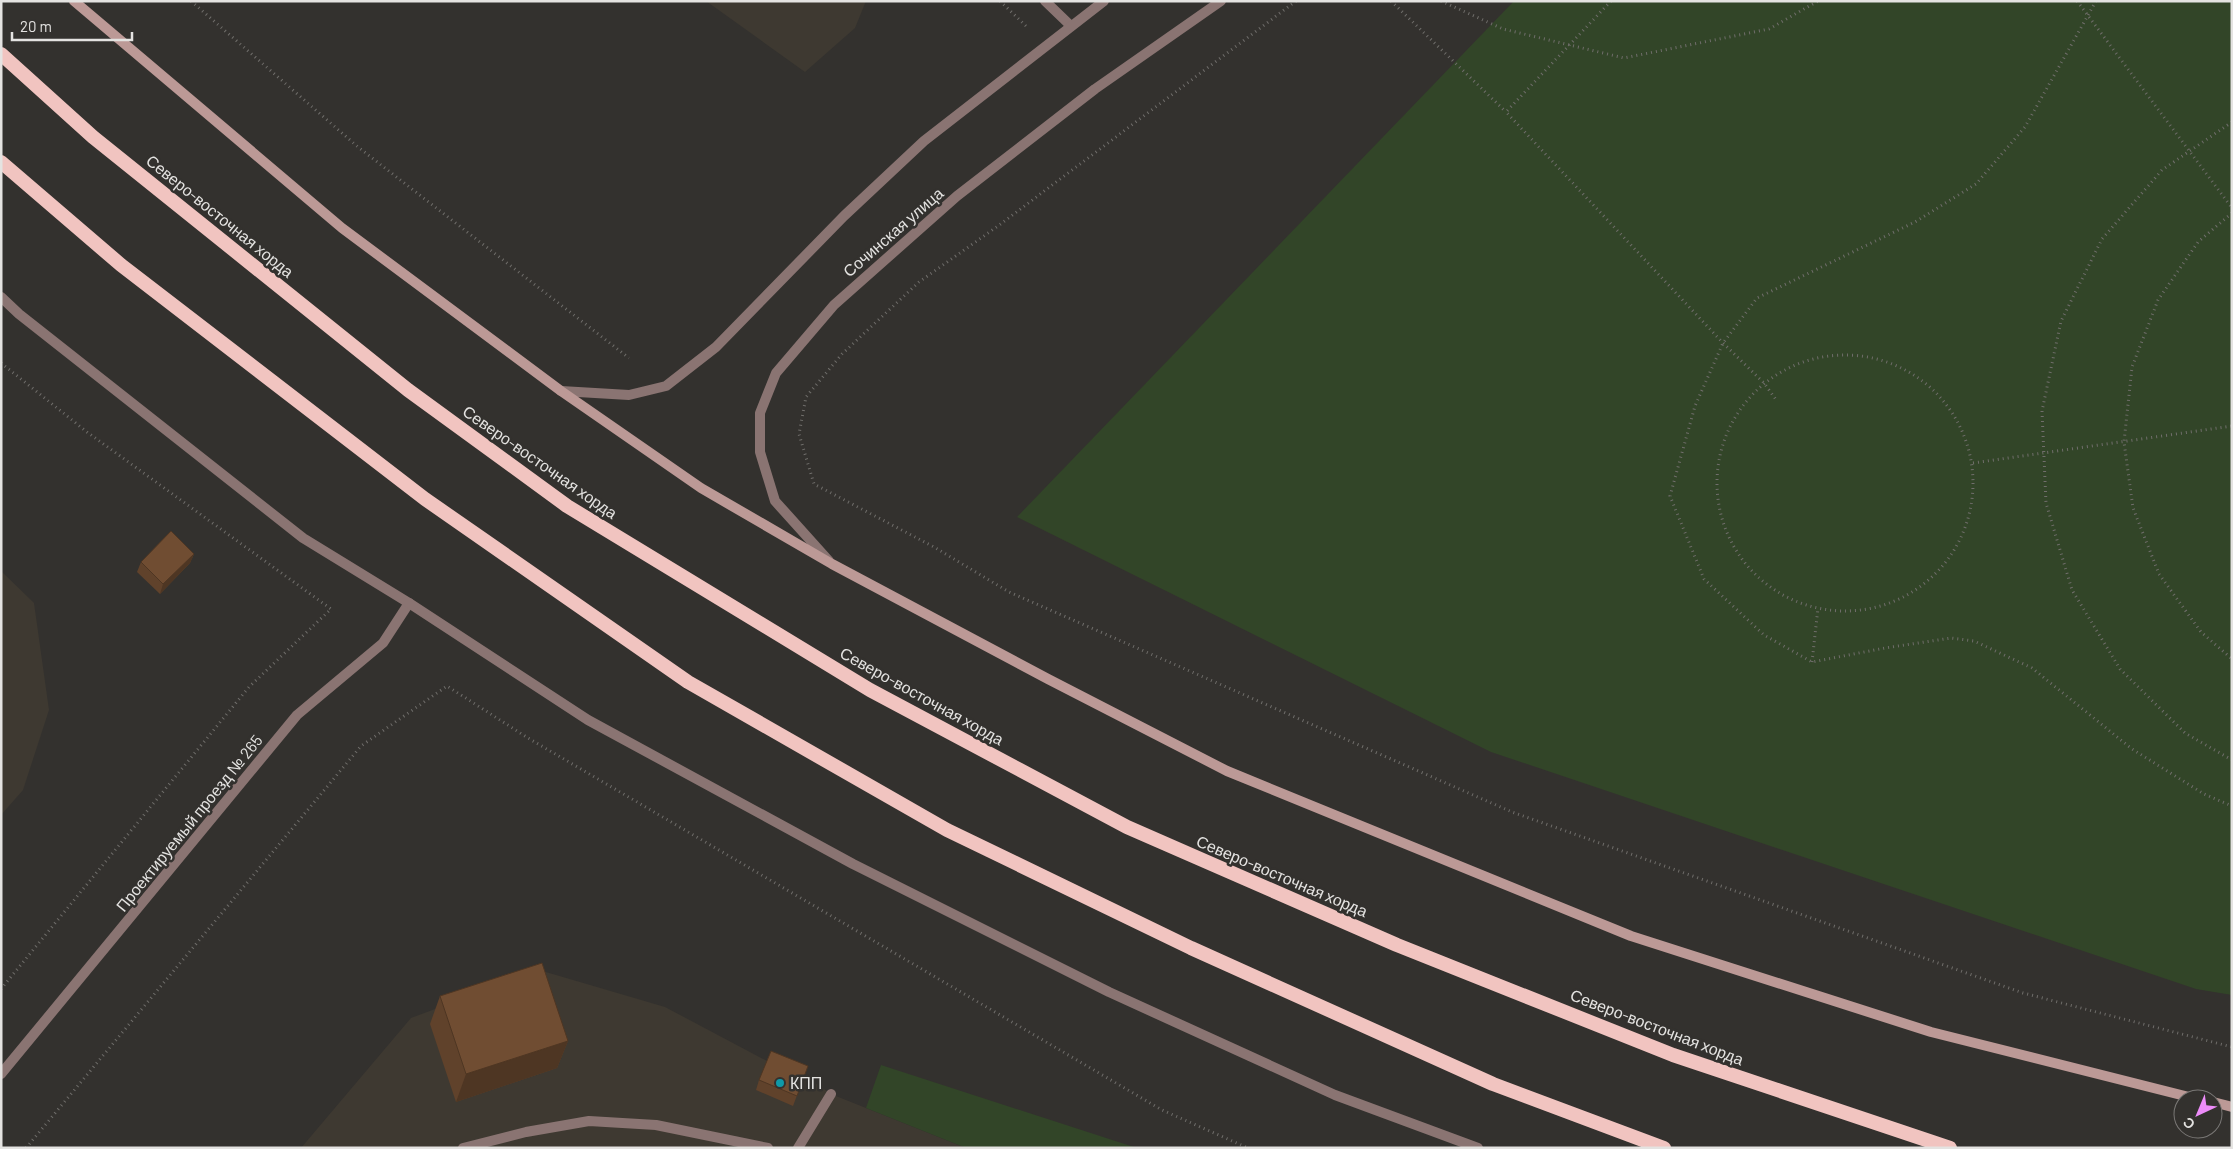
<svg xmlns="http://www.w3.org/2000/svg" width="2233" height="1149" font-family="Barlow,sans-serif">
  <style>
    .built { fill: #3e3931 }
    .green { fill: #324528 }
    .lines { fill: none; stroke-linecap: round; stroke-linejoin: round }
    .path { stroke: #706e6b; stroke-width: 3; stroke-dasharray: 1 4; stroke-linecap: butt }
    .service { stroke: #8a7472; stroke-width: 10 }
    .minor { stroke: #8a7472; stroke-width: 10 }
    .tertiary { stroke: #8a7472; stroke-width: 10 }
    .secondary { stroke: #bc9996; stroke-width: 10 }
    .trunk { stroke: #f1c4c0; stroke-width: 14 }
    .wall { fill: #60422b }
    .shaded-wall { fill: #4e3623 }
    .building { fill: #704d32; stroke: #4e3623 }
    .culture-dot { fill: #0f9aa8; stroke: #33312e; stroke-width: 2 }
    .labels { text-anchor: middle; stroke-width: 5; stroke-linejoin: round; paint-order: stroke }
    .street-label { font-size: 16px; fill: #e4e3e1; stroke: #33312e }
    .poi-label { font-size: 16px; fill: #e4e3e1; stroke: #33312e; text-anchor: start }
  </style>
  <rect width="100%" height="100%" fill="#33312e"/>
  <g class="built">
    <path d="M706,1H866L855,28L805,72Z"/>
    <path d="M1,571L34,603L49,710L23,790L1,815Z"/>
    <path d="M539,970L665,1007L767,1061L805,1076L831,1094L966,1148H301L411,1018Z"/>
  </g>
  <g class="green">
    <path d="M1514,1H2232V995L2196,989L1491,752L1017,517Z"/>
    <path d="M881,1065L1137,1148H966L866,1108Z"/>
  </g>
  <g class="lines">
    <g class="path">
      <path d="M191,1L358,147L629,358"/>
      <path d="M1000,1L1027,27"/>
      <path d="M1296,1L998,226L919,282L842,354L806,397L799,434L814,484L934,547L1009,592L1512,812L2023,993L2232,1047"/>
      <path d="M1391,1L1506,112"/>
      <path d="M1441,1L1503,29L1624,58L1769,29L1818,1"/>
      <path d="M1611,1L1506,112L1723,343L1764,383L1777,401"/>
      <path d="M2077,1L2232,208"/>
      <path d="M2096,1L2025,127L1976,184L1915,222L1757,298L1723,343L1695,406L1670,496L1704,579L1764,635L1812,662L1885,648L1951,638L1974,641L2032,668L2132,749L2204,794L2232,806"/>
      <path d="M2232,122L2162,170L2102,239L2061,321L2042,411L2046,503L2072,590L2120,669L2185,733L2232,760"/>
      <path d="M2232,213L2198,242L2158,300L2132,367L2124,442L2133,508L2159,574L2201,632L2232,659"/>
      <circle cx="1845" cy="483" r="128"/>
      <path d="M1,363L87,432L331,609L249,687L1,989"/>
      <path d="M1973,463L2232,426"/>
      <path d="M1812,662L1818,608"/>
      <path d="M26,1148L361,746L447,686L528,738L1162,1110L1248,1148"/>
    </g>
    <g class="service">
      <path d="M1045,1L1071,26"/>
      <path d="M463,1148L526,1132L589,1121L656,1125L768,1148"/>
      <path d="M798,1148L831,1094"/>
    </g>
    <path class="minor" d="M1,1074L297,715L383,643L409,603"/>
    <g class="tertiary">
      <path d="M1,297L19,314L303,538L409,603L588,720L853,864L1109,992L1335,1095L1478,1148"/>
      <path d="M561,391L629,395L666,386L716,347L844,216L924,141L1104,1"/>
      <path d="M829,561L775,501L760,452V413L776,373L834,305L957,196L1095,89L1221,1"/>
    </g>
    <g class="secondary">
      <path d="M74,1L342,228L561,391L701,488L832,564L1048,679L1227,771L1631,936L1931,1032L2197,1099"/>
      <path d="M2213,1102L2232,1107"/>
    </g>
    <g class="trunk">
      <path d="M1,54L93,137L408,390L567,506L870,690L1127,827L1397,945L1673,1055L1950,1148"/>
      <path d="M1,162L121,265L425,499L688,682L947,830L1191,948L1493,1084L1664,1148"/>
    </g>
  </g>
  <g class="wall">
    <path d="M194,554L190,563L160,594L137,572L141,562Z"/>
    <path d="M440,996L568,1041L557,1068L456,1102L430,1024Z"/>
    <path d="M808,1066L793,1106L756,1090L759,1080Z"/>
  </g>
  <g class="shaded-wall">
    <path d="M194,554L190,563L160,594L163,584Z"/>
    <path d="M568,1041L557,1068L456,1102L466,1074Z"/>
  </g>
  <g class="building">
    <path d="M171,531L194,554L163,584L141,562Z"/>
    <path d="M542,963L568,1041L466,1074L440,996Z"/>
    <path d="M771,1051L808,1066L797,1096L759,1080Z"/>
  </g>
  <circle class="culture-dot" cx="780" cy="1083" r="5"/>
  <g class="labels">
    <g class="street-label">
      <text transform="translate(220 216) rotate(39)" y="6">Северо-восточная хорда</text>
      <text transform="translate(893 232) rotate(-41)" y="6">Сочинская улица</text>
      <text transform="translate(540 462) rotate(35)" y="6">Северо-восточная хорда</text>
      <text transform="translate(922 696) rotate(29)" y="6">Северо-восточная хорда</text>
      <text transform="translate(189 823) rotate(-51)" y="6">Проектируемый проезд № 265</text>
      <text transform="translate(1282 876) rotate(23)" y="6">Северо-восточная хорда</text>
      <text transform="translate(1657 1027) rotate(21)" y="6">Северо-восточная хорда</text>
    </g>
    <g class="poi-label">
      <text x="790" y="1089">КПП</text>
    </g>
  </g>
  <rect width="2233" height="1149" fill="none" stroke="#e4e3e1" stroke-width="5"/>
  <g transform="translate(2198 1114) rotate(224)"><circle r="24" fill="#33312e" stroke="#7a7876"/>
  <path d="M0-4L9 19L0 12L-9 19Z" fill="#ed8cf9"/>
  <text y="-8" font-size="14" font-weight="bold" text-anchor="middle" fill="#e4e3e1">С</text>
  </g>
  <path d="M12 32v8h120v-8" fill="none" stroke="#e4e3e1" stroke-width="2.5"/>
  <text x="20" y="32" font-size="15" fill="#e4e3e1" stroke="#33312e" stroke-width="4" paint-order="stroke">20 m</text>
</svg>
